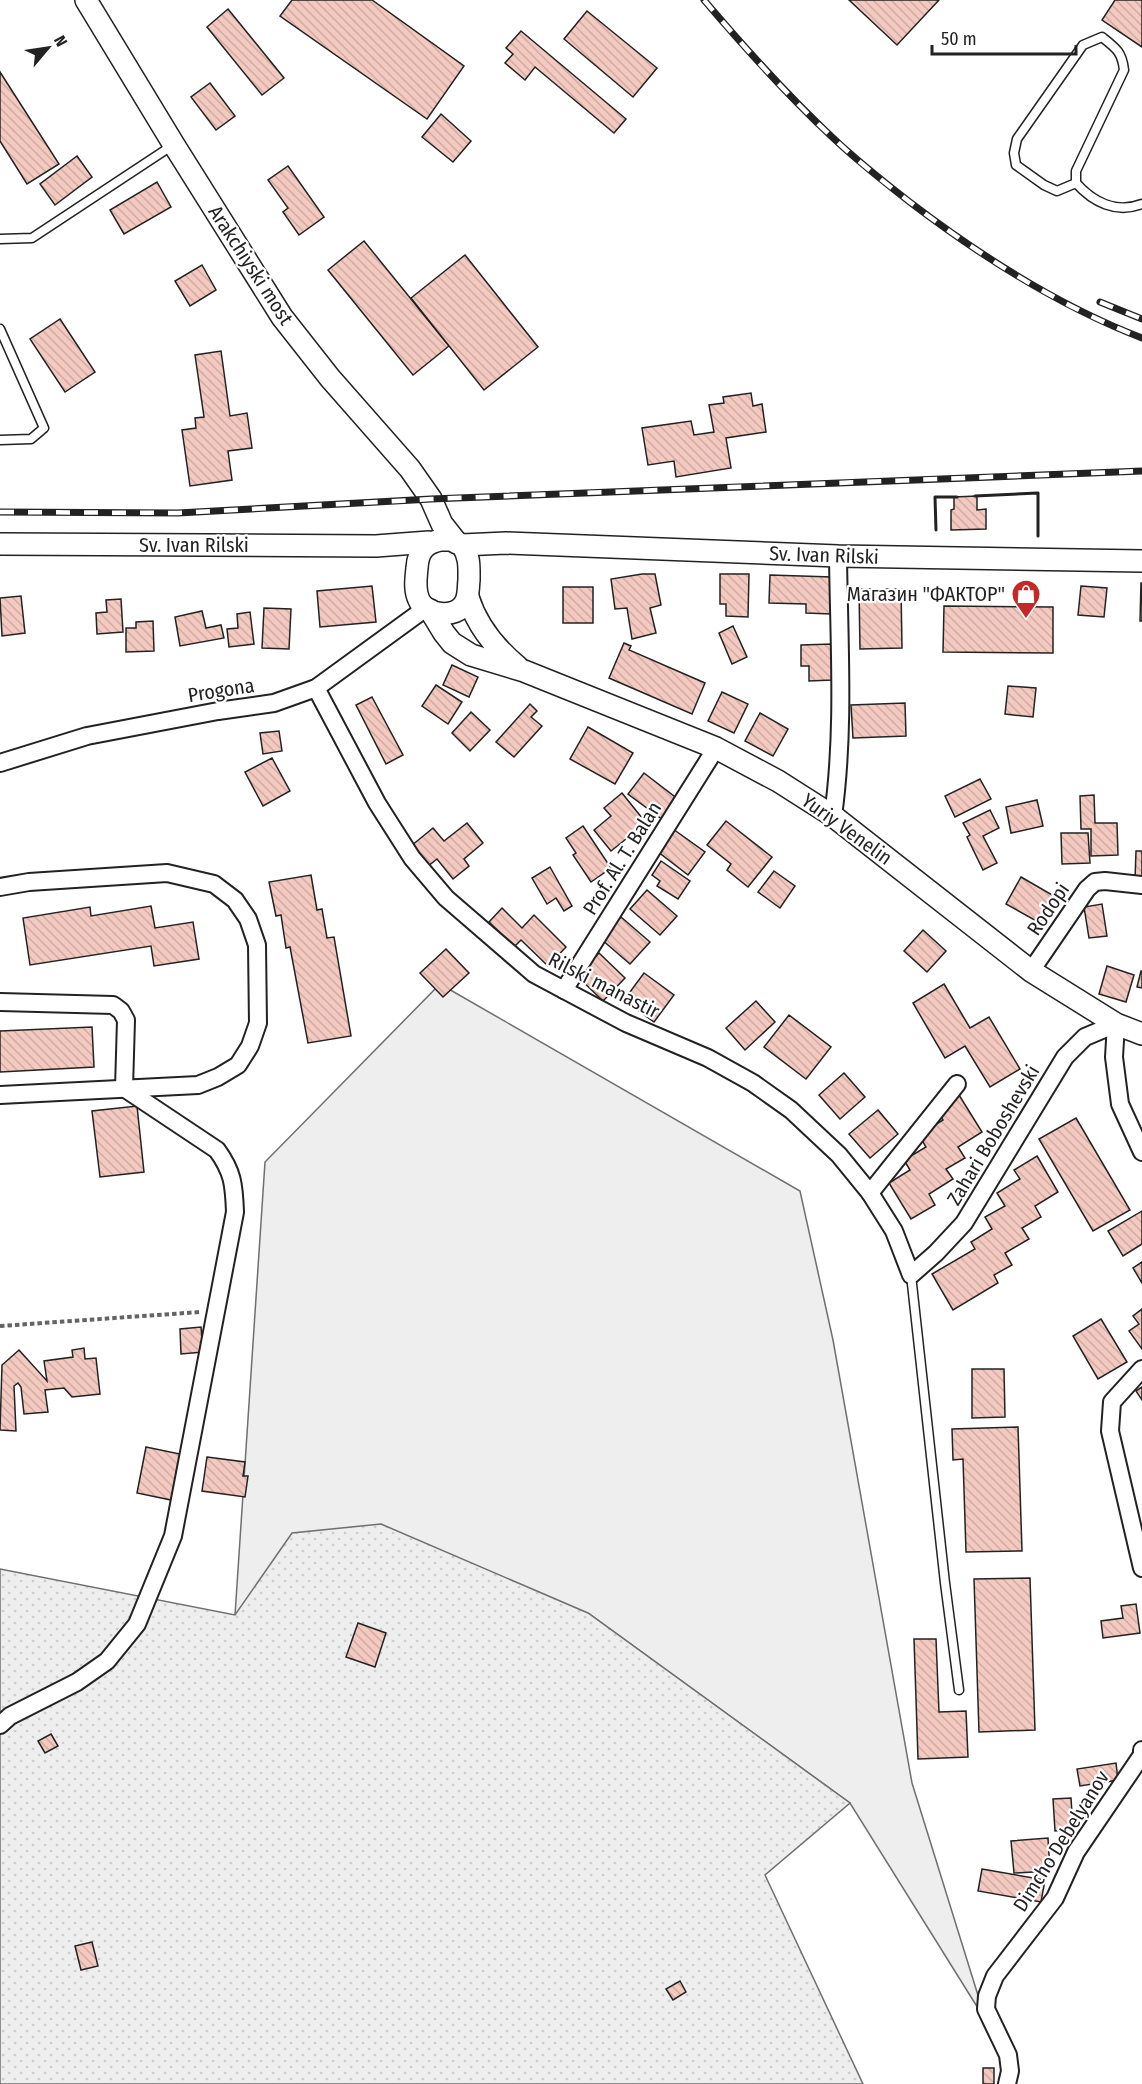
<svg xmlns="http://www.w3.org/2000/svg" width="1142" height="2084" font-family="'Fira Sans Condensed',sans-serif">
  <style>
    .green { fill: #eee; stroke: #6f6f6f; stroke-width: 1.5 }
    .garden { fill: url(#garden-dots); stroke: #6f6f6f; stroke-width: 1.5 }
    .building { fill: url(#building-back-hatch); stroke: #222; stroke-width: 1.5 }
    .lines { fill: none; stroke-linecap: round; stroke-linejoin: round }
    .service-casing { stroke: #222; stroke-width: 11 }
    .minor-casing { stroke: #222; stroke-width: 20 }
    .tertiary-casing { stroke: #222; stroke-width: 24 }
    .path { stroke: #646464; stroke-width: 4; stroke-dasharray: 4.5 3; stroke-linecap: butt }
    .service { stroke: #fff; stroke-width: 8 }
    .minor { stroke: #fff; stroke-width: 16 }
    .tertiary { stroke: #fff; stroke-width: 21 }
    .rail-casing { stroke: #222; stroke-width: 7 }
    .rail { stroke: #fff; stroke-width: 4.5; stroke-dasharray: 14; stroke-linecap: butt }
    .wall { stroke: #222; stroke-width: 3 }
    .labels { text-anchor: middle; stroke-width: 4.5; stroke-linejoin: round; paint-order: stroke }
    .street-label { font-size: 20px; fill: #222; stroke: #fff }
    .poi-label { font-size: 20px; fill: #222; stroke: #fff; text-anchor: end }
  </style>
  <defs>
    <pattern id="garden-dots" width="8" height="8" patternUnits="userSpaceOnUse" patternTransform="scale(1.5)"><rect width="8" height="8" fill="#eee"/><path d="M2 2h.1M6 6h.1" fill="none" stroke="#ccc" stroke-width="1.8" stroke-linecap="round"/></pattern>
    <pattern id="building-back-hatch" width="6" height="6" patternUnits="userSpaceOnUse" patternTransform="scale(1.5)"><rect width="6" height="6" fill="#f3c9c0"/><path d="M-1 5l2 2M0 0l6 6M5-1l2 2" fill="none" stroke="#d0aca5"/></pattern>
  </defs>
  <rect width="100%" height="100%" fill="#fff"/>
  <path class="green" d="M440,984L800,1191L833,1340L912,1783L986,2021L850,1803L588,1613L235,1615L265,1162Z"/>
  <path class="garden" d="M381,1524L588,1613L850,1803L765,1875L863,2084H0V1569L235,1615L292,1533Z"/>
  <g class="building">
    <path d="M292,0H372L464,66L427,119L280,16Z"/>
    <path d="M849,0H939L897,45Z"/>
    <path d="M1115,0H1142V47L1102,20Z"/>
    <path d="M228,9L284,78L262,95L207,27Z"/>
    <path d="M587,11L657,68L633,97L564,39Z"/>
    <path d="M521,31L626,119L614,133L535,67L525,80L505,63L513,54L506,48Z"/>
    <path d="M0,72L59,164L27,184L0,141Z"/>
    <path d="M210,83L235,116L216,130L191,97Z"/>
    <path d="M441,114L471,141L453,162L422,137Z"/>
    <path d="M77,156L92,177L55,205L40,184Z"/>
    <path d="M288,166L324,217L299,235L283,212L288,208L268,180Z"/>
    <path d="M157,182L171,207L124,234L110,210Z"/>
    <path d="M364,241L449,346L413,375L328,270Z"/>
    <path d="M465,255L538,347L484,390L411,298Z"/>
    <path d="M202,265L216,290L190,306L175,281Z"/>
    <path d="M60,319L95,372L65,392L30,339Z"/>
    <path d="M221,351L230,416L247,413L252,448L228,451L232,480L190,486L182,430L196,428L195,418L204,417L195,355Z"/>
    <path d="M751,393L753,406L762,404L766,432L726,438L731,468L676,477L674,461L648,465L642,428L691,421L694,435L714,432L709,405L724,403L723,397Z"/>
    <path d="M977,496V510L986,509V529L951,530V510L954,509V497Z"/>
    <path d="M642,574H655L661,605L650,608L656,633L632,639L627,608L615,609L611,579Z"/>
    <path d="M720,574H749L748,617L726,616V604H720Z"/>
    <path d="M770,575L832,577L831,614L806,613V604L769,603Z"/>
    <path d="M1141,583H1142V621H1140Z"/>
    <path d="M372,586L376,622L320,627L317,591Z"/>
    <path d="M1081,586L1107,588L1104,617L1078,615Z"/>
    <rect x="563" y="587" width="30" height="36"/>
    <path d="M859,589H901L902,648L860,649Z"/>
    <path d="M21,596L25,633L2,636L0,598Z"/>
    <path d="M121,599L123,632L97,634L96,613L107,612L106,600Z"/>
    <path d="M944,606L1053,607V653L943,652Z"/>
    <path d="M264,608L291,609L289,649L262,648Z"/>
    <path d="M202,611L206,628L221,625L224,638L180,646L175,617Z"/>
    <path d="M250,612L254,644L229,647L227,629L238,628L237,614Z"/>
    <path d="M153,621L154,651L126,652V628H136V622Z"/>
    <path d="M733,626L747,657L732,664L719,633Z"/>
    <path d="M624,643L631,646L629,650L705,683L692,714L609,678Z"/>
    <path d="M832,644V680L809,681V666H801V645Z"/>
    <path d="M452,665L478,677L469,697L443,685Z"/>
    <path d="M436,685L462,702L448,724L422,706Z"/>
    <path d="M1008,686L1036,688L1033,717L1005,714Z"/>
    <path d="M722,692L748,704L734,733L708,721Z"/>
    <path d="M372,697L403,755L386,764L356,705Z"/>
    <path d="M905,703L906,736L853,738L851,705Z"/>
    <path d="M530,704L537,711L531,717L542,726L514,757L496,742Z"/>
    <path d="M471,712L490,730L470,751L452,733Z"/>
    <path d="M760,713L788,729L773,756L745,741Z"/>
    <path d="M588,727L633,753L615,784L570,759Z"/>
    <path d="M279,731L282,751L263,754L260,733Z"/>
    <path d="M272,758L290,791L263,806L245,772Z"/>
    <path d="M644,773L679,800L663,820L628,794Z"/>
    <path d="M980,779L991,799L955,817L945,796Z"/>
    <path d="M622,793L646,823L611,851L594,830L611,816L604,808Z"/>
    <path d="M1094,795L1095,823H1117L1118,855L1091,856V829H1081L1080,796Z"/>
    <path d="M1037,800L1043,826L1011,833L1006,807Z"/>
    <path d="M990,810L999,828L983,836L997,863L983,870L967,837L970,835L963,823Z"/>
    <path d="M726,821L772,857L748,887L727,870L731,864L707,845Z"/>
    <path d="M467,823L483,843L464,859L469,866L453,879L437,859L427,867L411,846L433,828L444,841Z"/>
    <path d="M583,826L611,868L591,882L573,855L576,853L566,838Z"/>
    <path d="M673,829L705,852L688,875L657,851Z"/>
    <path d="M1061,833H1088L1090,863L1062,864Z"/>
    <path d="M1136,851H1142V880H1135Z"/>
    <path d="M661,861L690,881L678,899L657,886L660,881L652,875Z"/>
    <path d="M550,867L572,906L564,911L556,898L547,904L532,878Z"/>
    <path d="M774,871L795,886L780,908L758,892Z"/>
    <path d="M311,875L317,910L322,909L327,938L334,937L351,1036L308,1043L290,947L286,948L281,915L276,916L269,882Z"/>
    <path d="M1021,877L1054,896L1040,923L1006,904Z"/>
    <path d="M647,890L677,916L660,935L630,909Z"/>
    <path d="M1102,904L1107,936L1089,938L1084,907Z"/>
    <path d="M151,906L155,928L193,922L199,959L154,966L151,946L30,965L23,918L90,907L91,916Z"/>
    <path d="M502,908L522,928L534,915L566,947L548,966L521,940L514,947L489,922Z"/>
    <path d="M621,917L650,942L630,964L601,939Z"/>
    <path d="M923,930L946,951L927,972L904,951Z"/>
    <path d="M446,949L469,973L443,997L420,973Z"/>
    <path d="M599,953L625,978L603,1001L577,976Z"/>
    <path d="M1107,966L1134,975L1126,1002L1099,994Z"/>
    <path d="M1141,971H1142V988L1137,987Z"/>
    <path d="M644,973L674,995L654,1022L624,1000Z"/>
    <path d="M944,984L970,1028L989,1017L1020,1069L990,1087L965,1046L945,1058L913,1003Z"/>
    <path d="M756,1001L775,1022L745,1050L726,1028Z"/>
    <path d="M789,1015L831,1047L806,1079L764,1047Z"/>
    <path d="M92,1027L94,1067L0,1072V1031Z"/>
    <path d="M844,1073L865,1097L840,1119L819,1095Z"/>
    <path d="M959,1095L982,1132L958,1147L965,1158L946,1169L953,1179L929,1194L935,1205L911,1219L889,1183L910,1170L904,1160L926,1147L919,1135L943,1120L937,1109Z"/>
    <path d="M137,1106L144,1172L100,1177L92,1111Z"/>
    <path d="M878,1110L898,1134L870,1158L849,1134Z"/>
    <path d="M1076,1118L1130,1210L1093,1231L1039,1139Z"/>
    <path d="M1037,1156L1058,1192L1035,1206L1041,1217L1022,1228L1029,1239L1005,1253L1012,1265L994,1275L998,1283L953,1310L932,1274L975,1249L971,1242L992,1229L985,1217L1005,1206L997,1193L1020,1179L1014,1170Z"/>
    <path d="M1142,1211V1244L1123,1256L1108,1231Z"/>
    <path d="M1142,1262V1283L1133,1268Z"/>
    <path d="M1142,1309V1349L1129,1331L1139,1324L1133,1316Z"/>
    <path d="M1101,1319L1127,1362L1098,1379L1073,1336Z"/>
    <path d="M201,1327L203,1352L181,1354L180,1329Z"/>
    <path d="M84,1348L85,1359L96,1358L100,1394L72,1397L64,1388L45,1390L48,1412L24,1414L21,1387L18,1383L14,1386L16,1431L0,1430L2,1365L19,1350L47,1381L44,1361L73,1357L72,1350Z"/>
    <path d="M972,1369H1004L1005,1417L972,1418Z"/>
    <path d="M1142,1387V1400L1136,1391Z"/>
    <path d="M1018,1427L1022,1551L966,1552L963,1459L953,1460L952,1429Z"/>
    <path d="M146,1447L180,1454L171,1500L137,1493Z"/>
    <path d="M207,1457L245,1462L243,1476H248L245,1497L202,1491Z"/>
    <path d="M1030,1578L1035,1730L979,1732L974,1579Z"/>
    <path d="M1136,1604L1140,1633L1103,1638L1101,1621L1123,1618L1121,1606Z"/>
    <path d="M358,1623L386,1633L375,1667L346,1657Z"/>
    <path d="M914,1639H936L939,1712L966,1711L968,1757L918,1759Z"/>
    <path d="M51,1734L58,1746L45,1753L38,1741Z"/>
    <path d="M1116,1763L1118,1780L1080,1786L1077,1769Z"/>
    <path d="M1071,1798L1073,1829L1055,1831L1053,1799Z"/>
    <path d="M1048,1838L1050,1871L1014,1873L1011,1841Z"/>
    <path d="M982,1869L1045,1880L1041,1902L978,1891Z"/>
    <path d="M92,1942L98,1966L81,1970L75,1946Z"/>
    <path d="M680,1981L686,1992L673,2000L666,1989Z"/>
    <rect x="983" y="2068" width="11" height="16"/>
  </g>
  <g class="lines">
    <g class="service-casing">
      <g id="service">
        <path d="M1076,183L1057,191L1044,185L1016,165L1014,153L1017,139L1083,45L1102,37C1116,48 1122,52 1124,70L1076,171V183C1093,202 1116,214 1142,204"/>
        <path d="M0,239L32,238L173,145"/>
        <path d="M0,329L44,428L31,439L0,440"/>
        <path d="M911,1275L945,1583L959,1690"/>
      </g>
    </g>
    <g class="minor-casing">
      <g id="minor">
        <path d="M316,688L377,803L412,858L446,898L534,974L626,1023L708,1058L753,1083L791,1110L839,1155L870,1193L894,1231L911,1275L936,1253L964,1223L1065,1057L1085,1037L1116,1024L1114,1057L1120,1104L1142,1152"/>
        <path d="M0,763L87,736L218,711L274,703L316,688L426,608"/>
        <path d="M833,816C845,730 839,643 838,556"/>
        <path d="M0,887L29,882L167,873L214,884L235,900L248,919L257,945L258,1023L250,1046L238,1065L218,1077L198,1085L0,1095"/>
        <path d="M1031,971L1087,889L1095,882L1105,881L1142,885"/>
        <path d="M564,990L716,748"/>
        <path d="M0,1002L113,1005L121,1011L126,1020L124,1088"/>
        <path d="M870,1193L957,1084"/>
        <path d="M1142,1369L1112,1402L1110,1431L1142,1568"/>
        <path d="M0,1725L10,1716L77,1682L107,1661L137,1624L173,1536L235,1212C234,1185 233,1172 217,1150L124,1088"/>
        <path d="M1007,2084L1010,2071L1008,2055L986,2009L987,1996L995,1976L1055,1898L1076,1852L1142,1755V1750"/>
      </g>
    </g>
    <g class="tertiary-casing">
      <g id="tertiary">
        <path d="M86,0L174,145L282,317L330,378L410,469L431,499L442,524L457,543"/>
        <path d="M441,540H451L462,545C470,557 469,566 469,580C468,588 469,596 465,603C456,619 426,616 419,600C414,590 416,578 417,568C418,551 425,543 441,540Z"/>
        <path d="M0,544L376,546L429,542"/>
        <path d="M462,545L506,543L838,556L1142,561"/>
        <path d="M468,597C477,626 495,648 518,667"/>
        <path d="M430,610L444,633L452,643L471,655L524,671L716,748L778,781L833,816L1031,971L1116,1024L1142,1034"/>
      </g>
    </g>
    <path class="path" d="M0,1326L200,1312"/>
    <use href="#service" class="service"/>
    <use href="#minor" class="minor"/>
    <use href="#tertiary" class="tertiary"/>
    <g class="rail-casing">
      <g id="rail">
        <path d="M704,0C744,47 786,94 831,136C856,160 884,182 911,203C982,257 1059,306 1142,338"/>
        <path d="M1100,302L1142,319"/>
        <path d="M0,512L178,513L431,499L1142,471"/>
      </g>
    </g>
    <use href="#rail" class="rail"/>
    <g class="wall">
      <path d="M975,496L1038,493V536"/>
      <path d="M936,530L935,497H957"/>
    </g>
  </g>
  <defs>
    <g id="shop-pin" transform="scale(1.5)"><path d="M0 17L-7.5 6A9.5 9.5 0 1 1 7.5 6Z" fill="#c62828" stroke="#fff"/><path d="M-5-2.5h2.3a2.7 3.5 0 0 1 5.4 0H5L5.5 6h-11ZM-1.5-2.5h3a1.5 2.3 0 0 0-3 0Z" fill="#fff"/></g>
  </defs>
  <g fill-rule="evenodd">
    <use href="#shop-pin" x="1026" y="594"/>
  </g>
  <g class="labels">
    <g class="street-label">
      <text transform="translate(251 265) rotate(57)" y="7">Arakchiyski most</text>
      <text x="194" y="552">Sv. Ivan Rilski</text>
      <text transform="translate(824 555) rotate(2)" y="7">Sv. Ivan Rilski</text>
      <text transform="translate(221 690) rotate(-9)" y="7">Progona</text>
      <text transform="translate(847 829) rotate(36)" y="7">Yuriy Venelin</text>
      <text transform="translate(622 858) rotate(-58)" y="7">Prof. Al. T. Balan</text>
      <text transform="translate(1048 909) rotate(-56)" y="7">Rodopi</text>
      <text transform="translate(604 985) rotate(27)" y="7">Rilski manastir</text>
      <text transform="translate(993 1135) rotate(-59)" y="7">Zahari Boboshevski</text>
      <text transform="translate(1061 1841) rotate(-58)" y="7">Dimcho Debelyanov</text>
    </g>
    <g class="poi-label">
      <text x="1005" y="601">Магазин "ФАКТОР"</text>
    </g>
  </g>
  <g transform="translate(48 48) rotate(61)" stroke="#ffffff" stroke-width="4.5" paint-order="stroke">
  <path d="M0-4.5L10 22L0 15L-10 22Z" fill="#222222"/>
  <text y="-9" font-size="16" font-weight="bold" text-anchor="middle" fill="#222222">N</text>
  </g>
  <path d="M932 45v9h144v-9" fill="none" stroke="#222222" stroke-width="3"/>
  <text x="941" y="45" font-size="18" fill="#222222" stroke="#ffffff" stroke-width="4.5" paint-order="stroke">50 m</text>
</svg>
